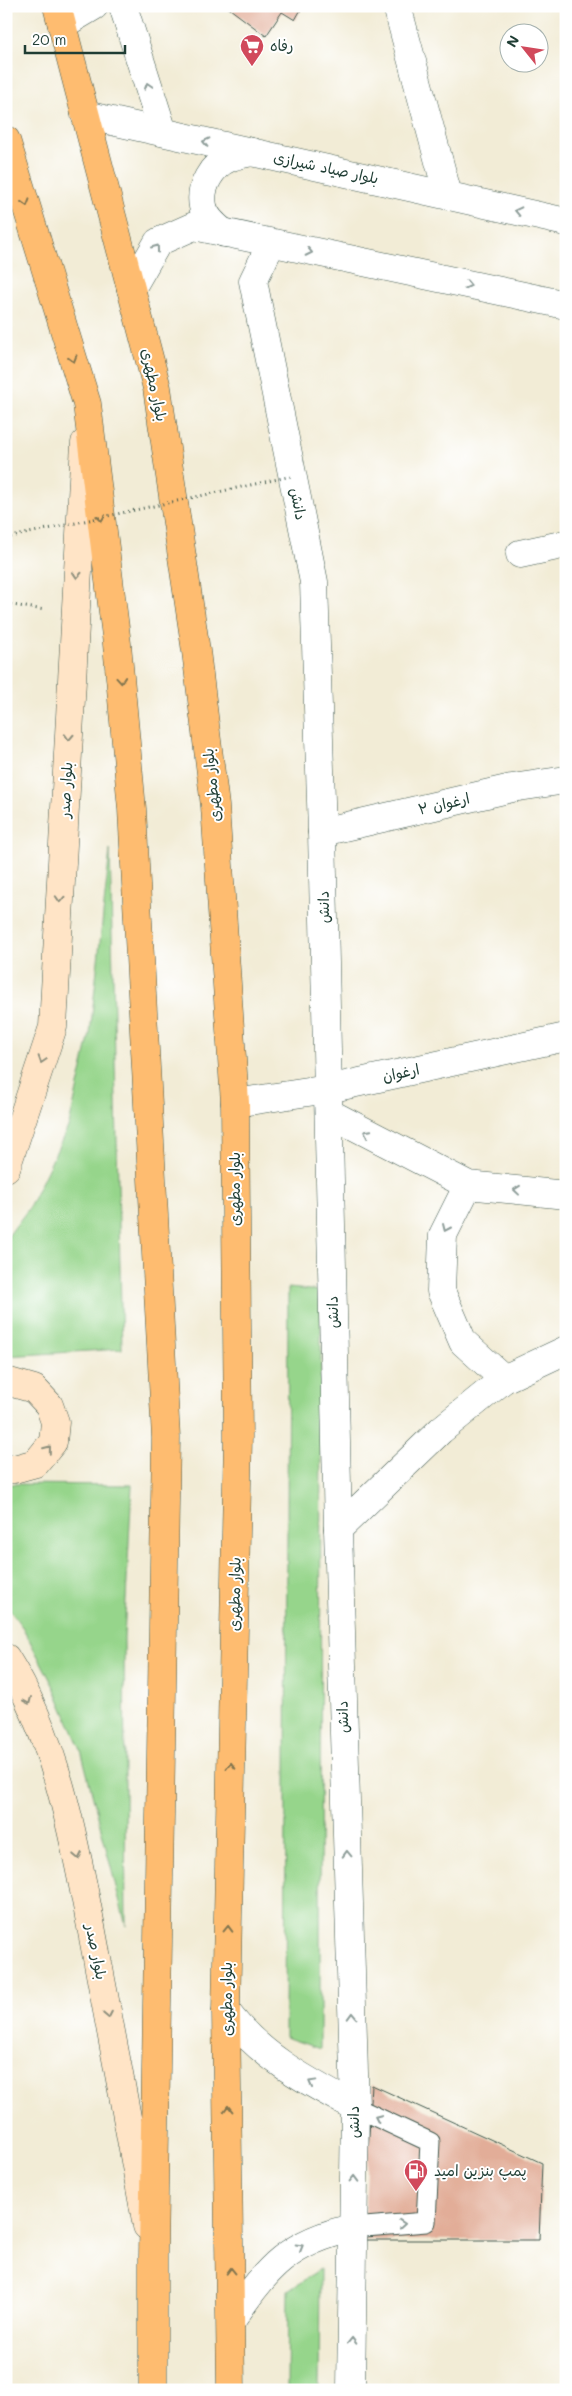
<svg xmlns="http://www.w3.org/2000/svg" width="572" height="2396" font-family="Mali,'Playpen Sans Arabic',sans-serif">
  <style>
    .green { fill: #96d58b; stroke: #5a8960 }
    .building { fill: #e2ad98 }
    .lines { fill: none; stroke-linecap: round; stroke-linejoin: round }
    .service-casing { stroke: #3f574c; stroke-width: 21 }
    .minor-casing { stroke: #3f574c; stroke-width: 29 }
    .tertiary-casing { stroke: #3f574c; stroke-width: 29 }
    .secondary-casing { stroke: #3f574c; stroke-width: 29 }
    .trunk-casing { stroke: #3f574c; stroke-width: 29 }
    .path { stroke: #3f574c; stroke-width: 3; stroke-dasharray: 1 4; stroke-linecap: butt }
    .service { stroke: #fff; stroke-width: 19 }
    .minor { stroke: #fff; stroke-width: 28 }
    .tertiary { stroke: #fff; stroke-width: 28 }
    .secondary { stroke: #ffe4c6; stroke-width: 28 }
    .trunk { stroke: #febc70; stroke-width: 28 }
    .path-bridge { stroke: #3f574c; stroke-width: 3; stroke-dasharray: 1 4; stroke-linecap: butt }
    .oneway { stroke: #8f9e9a }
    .oneway2 { stroke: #83764f }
    .oneway3 { stroke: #8f907d }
    .labels { text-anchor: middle; stroke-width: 4; stroke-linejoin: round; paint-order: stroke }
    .poi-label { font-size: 15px; fill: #1f3d34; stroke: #fff; text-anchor: start }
    .street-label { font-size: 15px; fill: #1f3d34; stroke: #fff }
  </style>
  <rect width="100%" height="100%" fill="#fff"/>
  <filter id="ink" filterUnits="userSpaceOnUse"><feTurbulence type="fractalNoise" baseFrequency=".02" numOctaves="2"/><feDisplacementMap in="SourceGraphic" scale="10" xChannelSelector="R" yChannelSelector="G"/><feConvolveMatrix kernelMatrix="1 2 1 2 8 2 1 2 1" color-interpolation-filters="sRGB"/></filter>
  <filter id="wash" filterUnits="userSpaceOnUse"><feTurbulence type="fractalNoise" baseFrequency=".0096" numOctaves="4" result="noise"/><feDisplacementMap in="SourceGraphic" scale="20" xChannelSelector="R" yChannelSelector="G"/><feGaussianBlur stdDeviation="1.12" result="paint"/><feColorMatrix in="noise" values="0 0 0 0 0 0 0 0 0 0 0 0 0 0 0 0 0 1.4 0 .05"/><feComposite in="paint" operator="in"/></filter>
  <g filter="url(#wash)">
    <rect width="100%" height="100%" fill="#f2ecd6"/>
    <g class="green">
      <path d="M110,850L122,1349L6,1356V1239L29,1208L69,1125L90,1034Z"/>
      <path d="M288,1288L321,1291L320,2049L285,2037Z"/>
      <path d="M6,1484L132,1485L124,1638L126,1926L81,1750L54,1687L23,1628L6,1605Z"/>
      <path d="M320,2269L319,2390H287L288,2291Z"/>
    </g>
    <g id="blocks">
      <g class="building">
        <path d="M226,6H303L295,20L282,12L266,36Z"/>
        <path d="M372,2085L542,2163L539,2240H363Z"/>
      </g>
    </g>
  </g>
  <g filter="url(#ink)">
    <use href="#blocks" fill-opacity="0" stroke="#3f574c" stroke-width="1"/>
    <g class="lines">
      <g class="service-casing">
        <path id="service" d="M353,2228L426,2222L430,2142L355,2107"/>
      </g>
      <g class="minor-casing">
        <g id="minor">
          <path d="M123,6L163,132"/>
          <path d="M397,6L448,195"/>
          <path d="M62,25L94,6"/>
          <path d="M271,244L253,281L314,582L322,832L338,1529L355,2107L351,2390"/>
          <path d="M520,554L566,544"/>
          <path d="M322,832L512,788L566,780"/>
          <path d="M235,1103L328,1089L566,1037"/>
          <path d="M329,1113L468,1185L566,1195"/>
          <path d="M468,1185L443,1235L441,1291L463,1342L504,1379"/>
          <path d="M338,1529L441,1430L504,1379L566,1350"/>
          <path d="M226,2011C259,2056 307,2081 355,2107"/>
          <path d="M232,2320C265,2268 291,2241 353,2228"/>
        </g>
      </g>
      <g class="tertiary-casing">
        <g id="tertiary">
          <path d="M85,115L566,222"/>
          <path d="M224,233C215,226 205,218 203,206C199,187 212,165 229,158C236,155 244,154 252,152"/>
          <path d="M131,289L158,242L194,226L566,305"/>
        </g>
      </g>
      <g class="secondary-casing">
        <g id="secondary">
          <path d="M6,1168L53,1027L85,443"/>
          <path d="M6,1381L34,1389L49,1405L55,1422L53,1442L36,1463L14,1469H6"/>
          <path d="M6,1658C60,1743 78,1860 97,1958C114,2047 131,2137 147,2226"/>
        </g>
      </g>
      <g class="trunk-casing">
        <g id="trunk">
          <path d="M57,6L157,388L196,651L215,806L235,1103L238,1437L226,2011L231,2390"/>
          <path d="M6,140L87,404L117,644L132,809L166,1438L153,2256V2390"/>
        </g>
      </g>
      <path class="path" d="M6,604L45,610"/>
      <use href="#service" class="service"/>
      <use href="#minor" class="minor"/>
      <use href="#tertiary" class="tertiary"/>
      <use href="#secondary" class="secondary"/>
      <use href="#trunk" class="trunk"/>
      <path class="path-bridge" d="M6,538L292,476"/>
    </g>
    <defs><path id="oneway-chevron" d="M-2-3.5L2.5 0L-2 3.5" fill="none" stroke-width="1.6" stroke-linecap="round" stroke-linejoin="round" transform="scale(1.25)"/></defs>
    <g class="oneway">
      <use href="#oneway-chevron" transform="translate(148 86) rotate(-108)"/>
      <use href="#oneway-chevron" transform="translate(206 142) rotate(-167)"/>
      <use href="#oneway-chevron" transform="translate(518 211) rotate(-167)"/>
      <use href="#oneway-chevron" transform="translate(156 248) rotate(-54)"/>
      <use href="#oneway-chevron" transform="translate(309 252) rotate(12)"/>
      <use href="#oneway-chevron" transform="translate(468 285) rotate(12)"/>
      <use href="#oneway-chevron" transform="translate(367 1133) rotate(-153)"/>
      <use href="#oneway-chevron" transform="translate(517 1190) rotate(-174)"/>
      <use href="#oneway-chevron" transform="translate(446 1228) rotate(114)"/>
      <use href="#oneway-chevron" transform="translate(347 1854) rotate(-92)"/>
      <use href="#oneway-chevron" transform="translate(352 2016) rotate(-92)"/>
      <use href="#oneway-chevron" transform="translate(312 2083) rotate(-151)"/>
      <use href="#oneway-chevron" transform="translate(378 2118) rotate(-155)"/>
      <use href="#oneway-chevron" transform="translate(354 2179) rotate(-89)"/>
      <use href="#oneway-chevron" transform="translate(402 2224) rotate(-5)"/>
      <use href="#oneway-chevron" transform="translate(300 2247) rotate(-30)"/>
      <use href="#oneway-chevron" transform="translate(352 2341) rotate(-89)"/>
    </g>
    <g class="oneway2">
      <use href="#oneway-chevron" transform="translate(26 203) rotate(73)"/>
      <use href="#oneway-chevron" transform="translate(73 359) rotate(73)"/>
      <use href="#oneway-chevron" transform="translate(101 518) rotate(83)"/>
      <use href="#oneway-chevron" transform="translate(121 680) rotate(85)"/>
      <use href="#oneway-chevron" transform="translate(231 1766) rotate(-89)"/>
      <use href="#oneway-chevron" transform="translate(228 1929) rotate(-89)"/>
      <use href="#oneway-chevron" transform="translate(228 2109) rotate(-91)"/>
      <use href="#oneway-chevron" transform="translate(231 2271) rotate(-91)"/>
    </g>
    <g class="oneway3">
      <use href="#oneway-chevron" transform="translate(77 575) rotate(93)"/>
      <use href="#oneway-chevron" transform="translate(69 737) rotate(93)"/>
      <use href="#oneway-chevron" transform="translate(60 899) rotate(93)"/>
      <use href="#oneway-chevron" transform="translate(42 1060) rotate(108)"/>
      <use href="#oneway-chevron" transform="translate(48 1449) rotate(-51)"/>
      <use href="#oneway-chevron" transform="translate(28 1701) rotate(66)"/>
      <use href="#oneway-chevron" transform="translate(78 1856) rotate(79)"/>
      <use href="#oneway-chevron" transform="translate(108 2015) rotate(79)"/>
    </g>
  </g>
  <defs>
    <g id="supermarket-pin" transform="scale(1.25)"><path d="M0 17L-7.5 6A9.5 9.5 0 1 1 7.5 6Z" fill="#d1495b" stroke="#fff"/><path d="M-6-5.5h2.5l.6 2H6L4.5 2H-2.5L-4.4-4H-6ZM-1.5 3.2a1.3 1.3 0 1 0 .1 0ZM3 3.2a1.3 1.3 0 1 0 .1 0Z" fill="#fff"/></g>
    <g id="fuel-pin" transform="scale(1.25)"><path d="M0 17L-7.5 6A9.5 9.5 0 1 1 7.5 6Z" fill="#d1495b" stroke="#fff"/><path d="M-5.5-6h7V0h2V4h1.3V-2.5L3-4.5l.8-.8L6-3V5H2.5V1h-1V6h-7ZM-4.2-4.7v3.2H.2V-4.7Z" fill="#fff"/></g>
  </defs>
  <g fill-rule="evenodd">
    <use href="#supermarket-pin" x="252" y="46"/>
    <use href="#fuel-pin" x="416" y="2171"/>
  </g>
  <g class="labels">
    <g class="poi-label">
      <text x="270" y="51">رفاه</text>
      <text x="434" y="2176">پمپ بنزین امید</text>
    </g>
    <g class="street-label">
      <text transform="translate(326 168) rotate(12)" y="5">بلوار صیاد شیرازی</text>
      <text transform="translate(154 385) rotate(78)" y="5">بلوار مطهری</text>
      <text transform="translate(298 504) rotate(79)" y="5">دانش</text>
      <text transform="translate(212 785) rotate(-96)" y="5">بلوار مطهری</text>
      <text transform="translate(66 790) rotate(-87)" y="5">بلوار صدر</text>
      <text transform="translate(444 804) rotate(-13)" y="5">ارغوان ۲</text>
      <text transform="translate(324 907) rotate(-91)" y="5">دانش</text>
      <text transform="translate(401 1073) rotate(-12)" y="5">ارغوان</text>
      <text transform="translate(235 1189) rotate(-90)" y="5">بلوار مطهری</text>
      <text transform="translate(333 1312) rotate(-91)" y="5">دانش</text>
      <text transform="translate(235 1594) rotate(-89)" y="5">بلوار مطهری</text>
      <text transform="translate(343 1717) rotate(-92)" y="5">دانش</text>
      <text transform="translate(96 1952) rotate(79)" y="5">بلوار صدر</text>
      <text transform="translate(227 1999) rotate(-90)" y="5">بلوار مطهری</text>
      <text transform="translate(354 2122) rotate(-90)" y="5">دانش</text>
    </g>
  </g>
  <rect width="572" height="2396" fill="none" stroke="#fff" stroke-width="25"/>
  <g transform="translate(524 48) rotate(300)"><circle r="24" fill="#ffffff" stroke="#a5b1ae"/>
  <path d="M0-4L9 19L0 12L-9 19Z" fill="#d1495b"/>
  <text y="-8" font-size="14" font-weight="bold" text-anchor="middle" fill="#1f3d34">N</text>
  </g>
  <path d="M25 45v8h100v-8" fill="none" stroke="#1f3d34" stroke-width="2.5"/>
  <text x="32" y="45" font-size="15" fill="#1f3d34" stroke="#ffffff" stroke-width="4" paint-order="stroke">20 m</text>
</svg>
